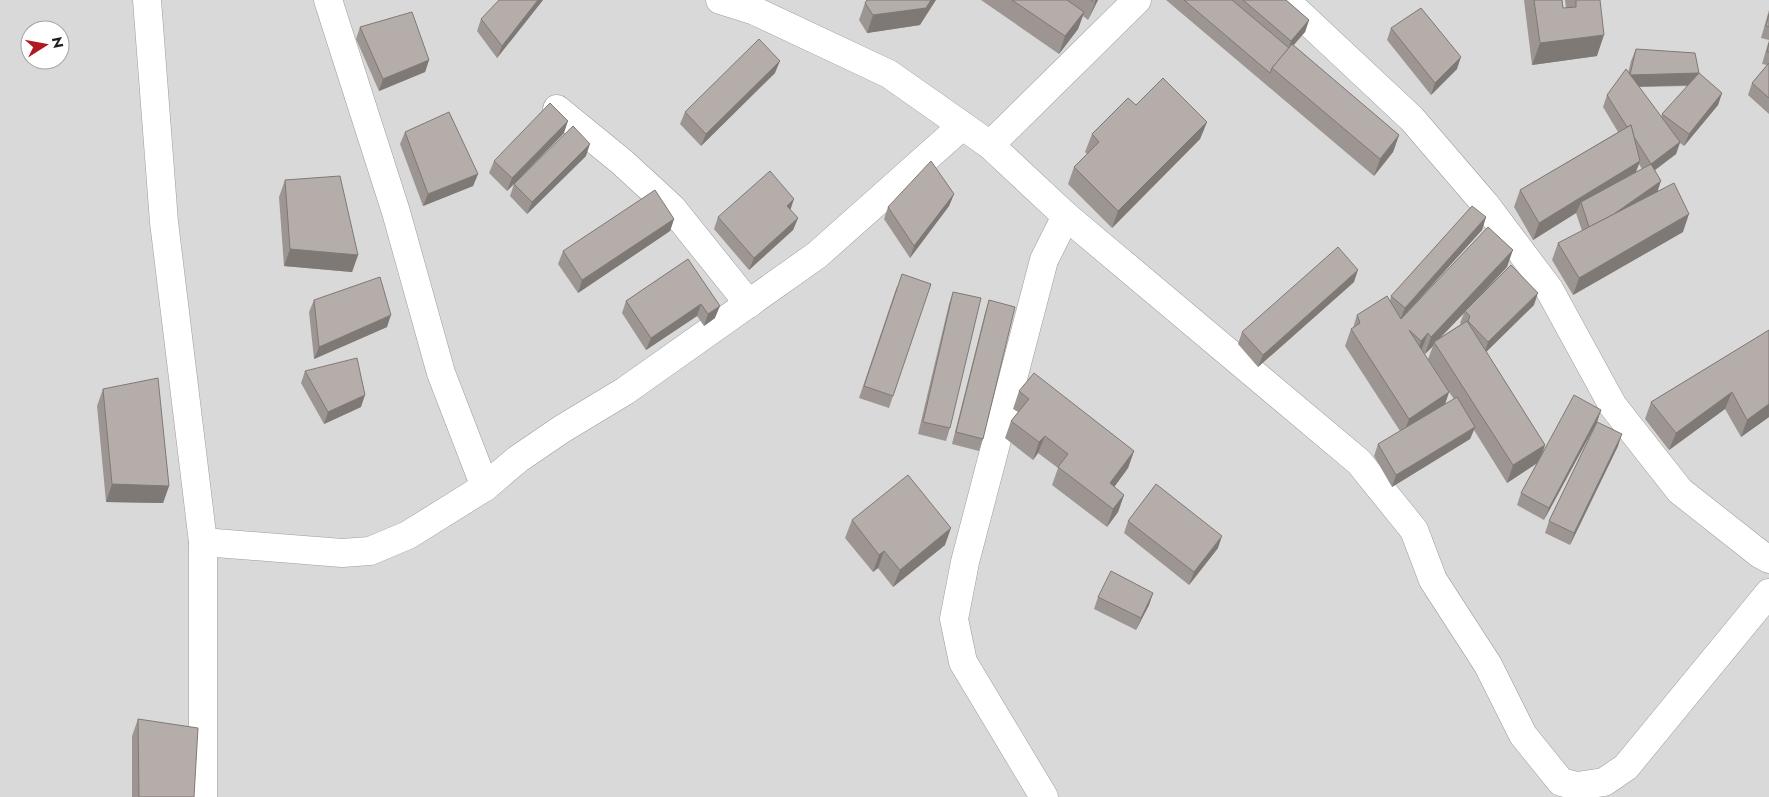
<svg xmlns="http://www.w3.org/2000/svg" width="1769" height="797" font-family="Jost,sans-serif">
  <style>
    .residential { fill: #dad9d9; fill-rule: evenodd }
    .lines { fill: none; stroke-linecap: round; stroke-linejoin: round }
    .minor-casing { stroke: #9d9d9d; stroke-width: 29 }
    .minor { stroke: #fff; stroke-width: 28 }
    .wall { fill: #9c9591; fill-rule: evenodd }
    .shaded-wall { fill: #7f7976 }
    .building { fill: #b5ada9; stroke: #7f7976 }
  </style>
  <rect width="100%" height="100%" fill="#ece8e3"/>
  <path class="residential" d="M0,0H1769V797H0ZM30,30H60V60H30Z"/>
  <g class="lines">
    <g class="minor-casing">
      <g id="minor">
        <path d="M147,0L164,222L203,542V797"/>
        <path d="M328,0L396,212L441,373L485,487"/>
        <path d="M720,0L755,11L889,74L990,145L1066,216L1044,260L965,562L954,619L963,662L1044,797"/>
        <path d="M1285,0L1412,119L1485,204L1549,289L1613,406L1680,491L1760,554L1769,559"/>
        <path d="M557,109L622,162L672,208L749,304"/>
        <path d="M990,145L1137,0"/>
        <path d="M1066,216L1359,462L1414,530L1433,580L1488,665L1523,735L1561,782L1577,786L1604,782L1626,767L1769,593"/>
        <path d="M203,542L342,553L370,551L408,535L485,487L518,459L562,429L625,391L817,255L962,126"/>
      </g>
    </g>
    <use href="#minor" class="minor"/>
  </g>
  <g class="wall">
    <path d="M543,0L497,58L477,31L481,19Z"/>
    <path d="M981,0H1098L1088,20L1083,16L1078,29L1059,54Z"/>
    <path d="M1166,0H1286L1309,20L1305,32L1293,45L1399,135L1393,152L1374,176Z"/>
    <path d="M1524,0H1562L1563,8H1566L1565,0H1600L1597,56L1532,65Z"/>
    <path d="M865,3L920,25L867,33L859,20Z"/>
    <path d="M1769,10V114L1748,95L1752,83L1767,65L1762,64L1769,40L1761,38Z"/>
    <path d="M360,27L429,60L425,72L379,91L356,39Z"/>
    <path d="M1391,28L1457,69L1431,95L1387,40Z"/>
    <path d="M1636,49L1699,73L1722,93L1718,105L1684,146L1680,143L1676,154L1655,170L1658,191L1683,232L1573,295L1552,260L1558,243L1582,231L1576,213L1533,240L1514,207L1520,190L1618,132L1603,107L1607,95L1628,73L1631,61ZM1688,86L1662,114L1661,117L1639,87ZM1639,164L1642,169L1636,172Z"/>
    <path d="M775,73L701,146L680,124L685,112Z"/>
    <path d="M1136,105L1207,122L1200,139L1112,228L1068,184L1074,167L1087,154L1085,152L1092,134Z"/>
    <path d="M405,132L478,174L473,186L423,206L400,144Z"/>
    <path d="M564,133L507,191L489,173L494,161Z"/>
    <path d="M586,156L527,214L510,196L514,184Z"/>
    <path d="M285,180L358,255L352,272L284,266L279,197Z"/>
    <path d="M954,194L949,206L910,258L884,219L888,207Z"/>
    <path d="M790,210L798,218L793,230L749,270L714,229L718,217Z"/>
    <path d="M1486,217L1482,230L1408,312L1507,267L1482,294L1534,305L1486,352L1545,445L1542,455L1601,410L1597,422L1618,446L1570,545L1545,533L1549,521L1595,426L1544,520L1517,505L1521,493L1537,463L1507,483L1474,430L1470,439L1392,487L1374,456L1378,444L1400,431L1345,346L1351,329L1353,328L1357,315L1390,301L1391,296ZM1464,313L1460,323L1461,324L1441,337ZM1433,346L1428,359L1449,392L1424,353L1425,354ZM1449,392L1454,399L1445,404Z"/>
    <path d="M674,219L670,231L578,293L558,264L563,251Z"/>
    <path d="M688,259L715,318L704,326L697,316L646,350L622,313L626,301Z"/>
    <path d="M1354,282L1258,367L1238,344L1242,332Z"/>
    <path d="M897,286L893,396L889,408L859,398Z"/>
    <path d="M953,292L950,428L946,441L918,434L949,304Z"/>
    <path d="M314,300L387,327L314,359L309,312Z"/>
    <path d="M989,300L983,439L979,451L952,444L985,313Z"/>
    <path d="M1769,330V417L1741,437L1725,409L1669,450L1645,419L1651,402Z"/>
    <path d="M305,371L361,407L324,424L301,383Z"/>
    <path d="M103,389L169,486L163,503L106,502L97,406Z"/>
    <path d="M1019,391L1134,451L1128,468L1114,487L1124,495L1118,512L1107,527L1052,485L1058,468L1038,453L1033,460L1005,438L1011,421L1018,412L1013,409Z"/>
    <path d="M852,520L945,545L893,587L878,568L873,572L845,538Z"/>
    <path d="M1128,521L1218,548L1189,585L1124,533Z"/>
    <path d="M1153,593L1149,605L1136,630L1094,609L1098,597Z"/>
    <path d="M138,719L194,797H132V736Z"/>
  </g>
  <g class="shaded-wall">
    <path d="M538,0H543L497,58L502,46Z"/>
    <path d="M931,0H936L920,25L867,33L873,15Z"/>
    <path d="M1096,0H1098L1088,20L1095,3Z"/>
    <path d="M1084,12L1078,29L1059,54L1065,36Z"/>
    <path d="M1309,20L1305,32L1287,53L1291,41Z"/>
    <path d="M1604,35L1597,56L1532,65L1540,43Z"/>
    <path d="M1461,57L1457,69L1431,95L1435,83Z"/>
    <path d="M429,60L425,72L379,91L383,79Z"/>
    <path d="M780,61L775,73L701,146L706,134Z"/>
    <path d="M1699,73L1694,85L1625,87L1630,75Z"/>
    <path d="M1722,93L1718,105L1684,146L1689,134Z"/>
    <path d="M568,121L564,133L507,191L512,178Z"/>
    <path d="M1207,122L1200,139L1112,228L1118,211Z"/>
    <path d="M1399,135L1393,152L1374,176L1380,159Z"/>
    <path d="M1680,142L1676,154L1647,176L1651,164Z"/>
    <path d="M590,144L586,156L527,214L532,202Z"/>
    <path d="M1640,161L1633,179L1581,202L1576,213L1533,240L1539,223Z"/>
    <path d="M478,174L473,186L423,206L428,194Z"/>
    <path d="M1661,181L1657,193L1590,230Z"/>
    <path d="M954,194L949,206L910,258L914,246Z"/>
    <path d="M794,199L790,211L787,206Z"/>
    <path d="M1689,214L1683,232L1573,295L1579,278Z"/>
    <path d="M1486,217L1482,230L1400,320L1405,308Z"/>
    <path d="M798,218L793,230L749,270L754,258Z"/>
    <path d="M674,219L670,231L578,293L582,280Z"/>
    <path d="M290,249L358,255L352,272L284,266Z"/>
    <path d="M1513,250L1507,267L1465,311L1464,313L1435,343L1434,342L1433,346L1425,354L1431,337Z"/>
    <path d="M1358,270L1354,282L1258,367L1263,355Z"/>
    <path d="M1538,293L1534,305L1484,354L1488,342Z"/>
    <path d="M701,304L697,316L646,350L651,338Z"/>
    <path d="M720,306L715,318L704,326L708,314Z"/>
    <path d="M391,315L387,327L314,359L319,347Z"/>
    <path d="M1428,333L1421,351L1415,358L1421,341Z"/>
    <path d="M1449,392L1443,410L1403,436L1409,419Z"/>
    <path d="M1732,392L1725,409L1669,450L1676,433Z"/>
    <path d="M365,395L361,407L324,424L328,412Z"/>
    <path d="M1769,404V417L1741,437L1747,420Z"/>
    <path d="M1601,410L1597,422L1544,520L1549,508Z"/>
    <path d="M1475,427L1470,439L1392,487L1396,475Z"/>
    <path d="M1622,434L1618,446L1570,545L1574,533Z"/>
    <path d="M1045,436L1038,453L1033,460L1039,442Z"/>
    <path d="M1545,445L1539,462L1507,483L1513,465Z"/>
    <path d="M1134,451L1128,468L1104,501L1110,483Z"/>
    <path d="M112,484L169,486L163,503L106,502Z"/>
    <path d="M1124,495L1118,512L1107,527L1113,509Z"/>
    <path d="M951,528L945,545L893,587L900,570Z"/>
    <path d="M1222,536L1218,548L1189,585L1194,572Z"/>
    <path d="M884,551L878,568L873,572L879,555Z"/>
    <path d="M1153,593L1149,605L1136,630L1141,618Z"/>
  </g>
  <g class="building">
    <path d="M499,0H538L502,46L481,19Z"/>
    <path d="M867,0H931L926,8L873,15L865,3Z"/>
    <path d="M1012,0H1067L1084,12L1065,36Z"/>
    <path d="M1091,0H1096L1095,3Z"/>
    <path d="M1184,0H1232L1289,48L1272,68L1270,73Z"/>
    <path d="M1243,0H1286L1309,20L1291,41Z"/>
    <path d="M1534,0H1562L1563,8L1576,7V0H1600L1604,35L1540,43Z"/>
    <path d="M1421,8L1461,57L1435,83L1391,28Z"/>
    <path d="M412,12L429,60L383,79L360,27Z"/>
    <path d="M1769,14V27L1766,26Z"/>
    <path d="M759,39L780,61L706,134L685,112Z"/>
    <path d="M1769,43V52H1767Z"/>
    <path d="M1292,44L1399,135L1380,159L1272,68Z"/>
    <path d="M1636,49L1695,53L1699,73L1630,75Z"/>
    <path d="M1769,63V98L1752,83Z"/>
    <path d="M1626,69L1680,142L1651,164L1661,181L1614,214L1589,227L1581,202L1651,164L1634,137L1631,125L1627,127L1607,95Z"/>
    <path d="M1699,73L1722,93L1689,134L1662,114Z"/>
    <path d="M1163,78L1207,122L1118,211L1074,167L1099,142L1092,134L1128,98L1136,105Z"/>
    <path d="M550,103L568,121L512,178L494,161Z"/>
    <path d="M449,112L478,174L428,194L405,132Z"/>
    <path d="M1631,125L1640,161L1539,223L1520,190Z"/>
    <path d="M573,126L590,144L532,202L514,184Z"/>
    <path d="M931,161L954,194L914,246L888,207Z"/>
    <path d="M770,171L794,199L787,206L798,218L754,258L718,217Z"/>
    <path d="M340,176L358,255L290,249L285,180Z"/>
    <path d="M1674,183L1689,214L1579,278L1558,243Z"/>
    <path d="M655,190L674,219L582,280L563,251Z"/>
    <path d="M1472,206L1486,217L1405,308L1391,296Z"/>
    <path d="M1488,227L1513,250L1431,337L1428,333L1421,341L1409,330L1449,392L1409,419L1351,329L1360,323L1357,315L1387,296L1401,319Z"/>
    <path d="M1338,247L1358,270L1263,355L1242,332Z"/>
    <path d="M688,259L720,306L708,314L701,304L651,338L626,301Z"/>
    <path d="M1511,265L1538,293L1488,342L1468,321L1470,316L1465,311Z"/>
    <path d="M902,274L931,284L893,396L864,386Z"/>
    <path d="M380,277L391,315L319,347L314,300Z"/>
    <path d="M953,292L981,298L950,428L923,422Z"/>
    <path d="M989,300L1015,307L983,439L956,432Z"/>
    <path d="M1467,321L1545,445L1513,465L1434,342Z"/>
    <path d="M1769,330V404L1747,420L1732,392L1676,433L1651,402Z"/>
    <path d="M357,358L365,395L328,412L305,371Z"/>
    <path d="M1034,373L1134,451L1110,483L1124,495L1113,509L1058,467L1068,454L1045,436L1039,442L1011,421L1029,399L1019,391Z"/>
    <path d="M158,378L169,486L112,484L103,389Z"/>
    <path d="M1574,395L1601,410L1549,508L1521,493Z"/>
    <path d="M1457,397L1475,427L1396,475L1378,444Z"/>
    <path d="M1597,422L1622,434L1574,533L1549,521Z"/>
    <path d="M908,475L951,528L900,570L884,551L879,555L852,520Z"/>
    <path d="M1156,484L1222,536L1194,572L1128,521Z"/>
    <path d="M1111,571L1153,593L1141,618L1098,597Z"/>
    <path d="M138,719L198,728L194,797H139Z"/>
  </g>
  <g transform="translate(45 45) rotate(79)"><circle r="24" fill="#ffffff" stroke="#a4a4a4"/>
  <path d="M0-4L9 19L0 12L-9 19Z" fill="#af1922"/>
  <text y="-8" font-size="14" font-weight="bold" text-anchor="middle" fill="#1c1c1c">N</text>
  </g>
</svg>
